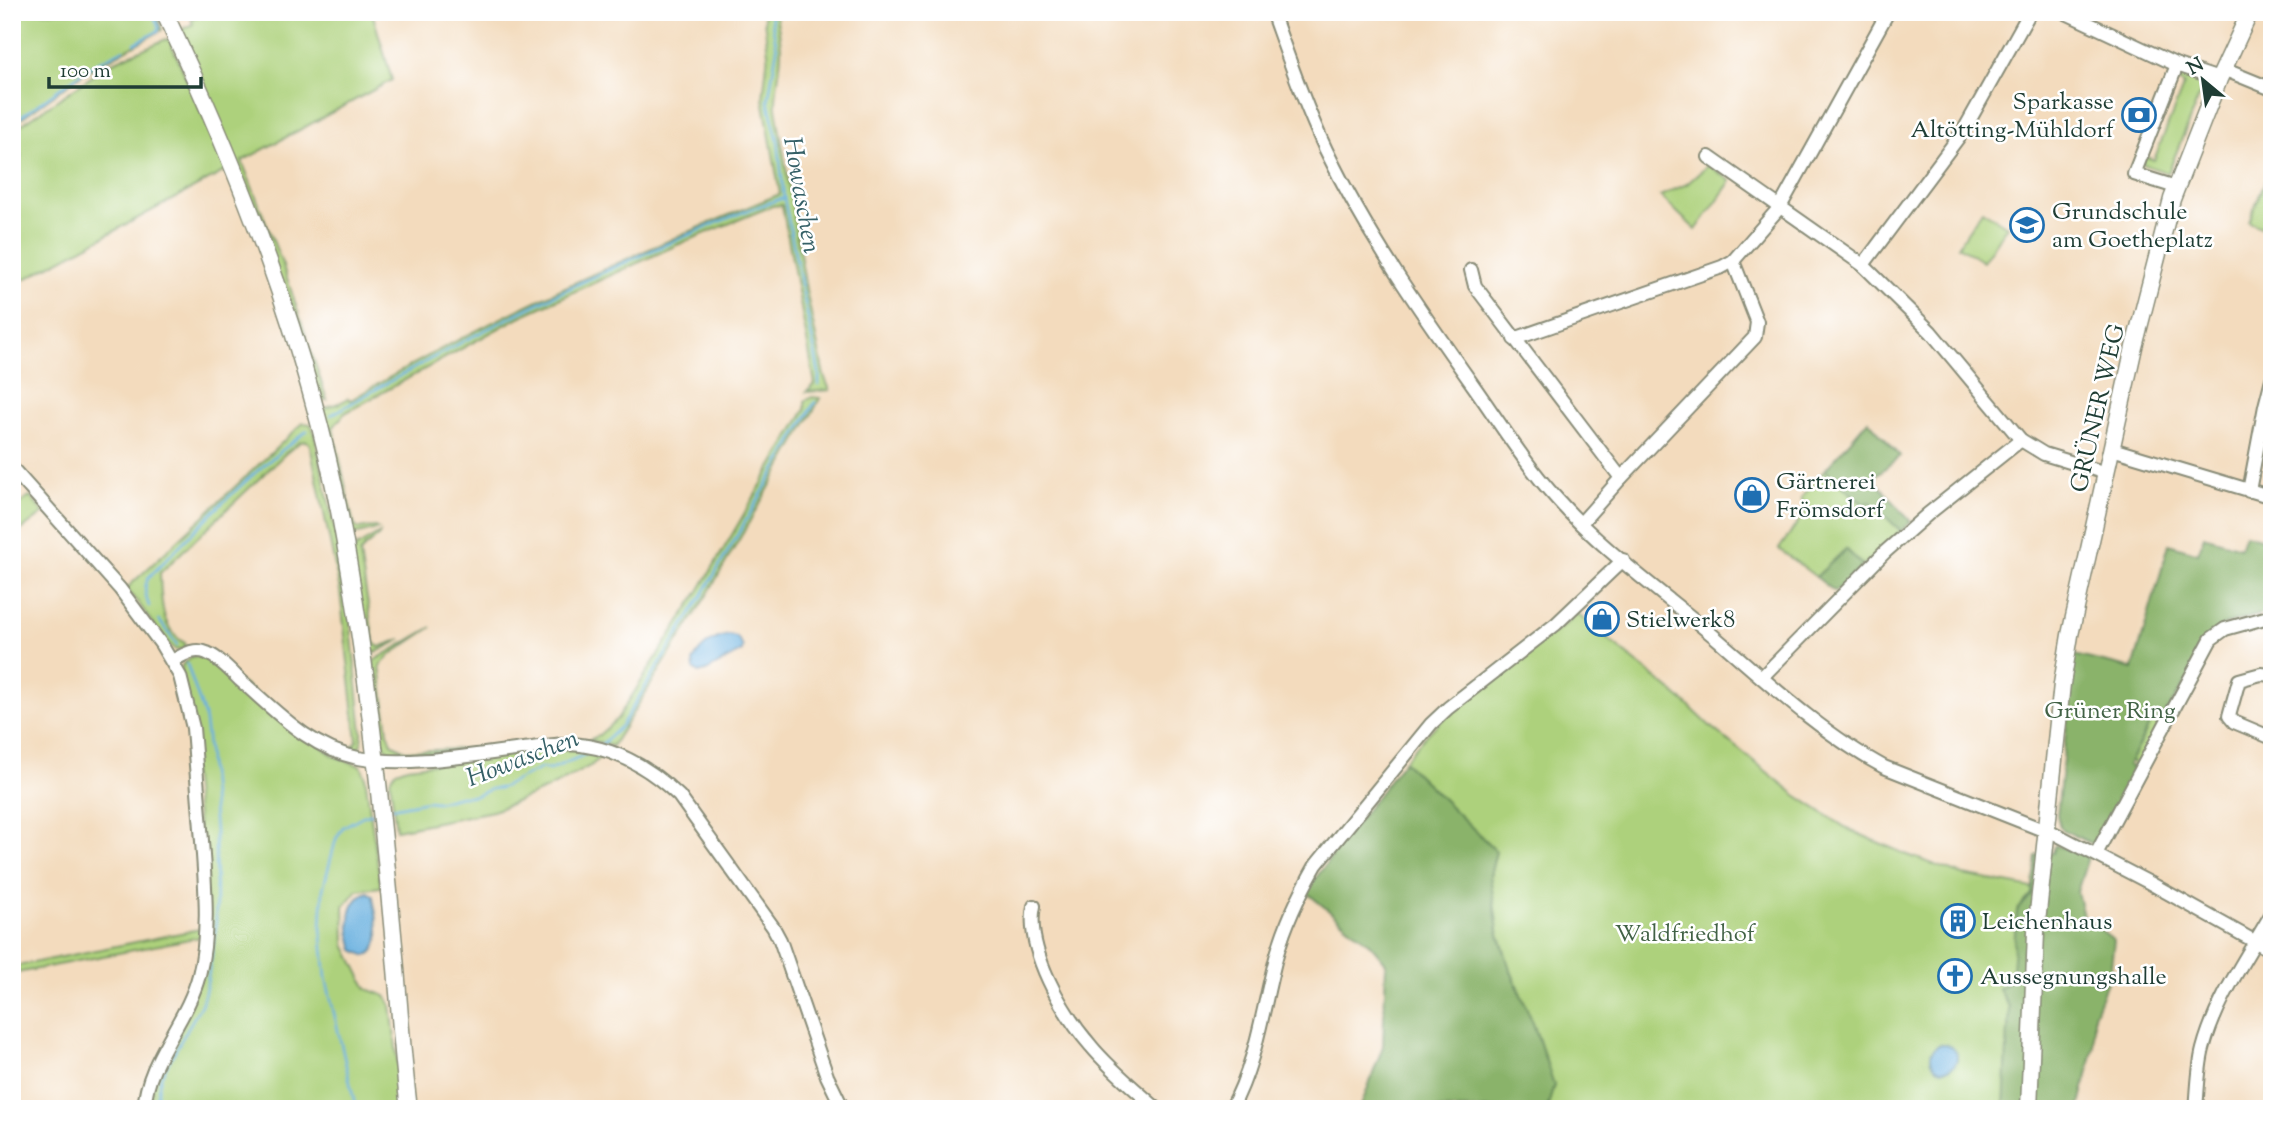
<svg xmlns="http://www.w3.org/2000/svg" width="2284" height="1121" font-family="'Sorts Mill Goudy',serif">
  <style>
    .green { fill: #add17b; stroke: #668758; stroke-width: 2 }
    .forest { fill: #8ab36b; stroke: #547850; stroke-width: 2 }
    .water { fill: #69b0df; stroke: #44768a; stroke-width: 2 }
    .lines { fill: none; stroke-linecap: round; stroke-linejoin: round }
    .stream { stroke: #69b0df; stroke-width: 2.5 }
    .street-casing { stroke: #898c78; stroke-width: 16 }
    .secondary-casing { stroke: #898c78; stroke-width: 19 }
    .street { stroke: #fff; stroke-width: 12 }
    .secondary { stroke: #fff; stroke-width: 16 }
    .labels { text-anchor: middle; stroke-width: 5; stroke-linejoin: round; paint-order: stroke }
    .poi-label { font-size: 24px; fill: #1f3d34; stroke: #fff; text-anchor: start }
    .street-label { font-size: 24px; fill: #1f3d34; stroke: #fff }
    .park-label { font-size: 24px; fill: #426246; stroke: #fff }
    .water-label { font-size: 26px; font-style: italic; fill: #356067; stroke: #fff }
  </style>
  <rect width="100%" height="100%" fill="#fff"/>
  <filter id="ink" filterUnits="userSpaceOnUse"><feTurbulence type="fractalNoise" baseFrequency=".0143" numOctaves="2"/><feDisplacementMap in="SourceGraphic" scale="14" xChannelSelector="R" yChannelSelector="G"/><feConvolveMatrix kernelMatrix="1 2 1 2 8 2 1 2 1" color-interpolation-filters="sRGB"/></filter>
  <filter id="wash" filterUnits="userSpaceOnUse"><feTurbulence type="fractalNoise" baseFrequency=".00686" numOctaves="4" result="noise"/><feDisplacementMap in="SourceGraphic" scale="28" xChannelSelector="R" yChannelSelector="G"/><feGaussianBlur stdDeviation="1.57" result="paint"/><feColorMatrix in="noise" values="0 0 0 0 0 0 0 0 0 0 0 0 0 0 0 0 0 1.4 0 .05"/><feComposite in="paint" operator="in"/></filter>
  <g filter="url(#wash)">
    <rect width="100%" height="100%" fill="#f3dbbd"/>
    <g class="green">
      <path d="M12,12H156L162,30L84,73L12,125Z"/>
      <path d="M205,12H372L392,80L242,161L283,266L327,400L318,399L181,33L184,28L193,24L191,19Z"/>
      <path d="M763,12H775C778,25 781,38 781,51C781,71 775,88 776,108L806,290L824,376L830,390L807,392L815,384L782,205L772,206L677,245L519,317L345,413L333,428L352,517L355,526L359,529L375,527L378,529L354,535L348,533L321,411C329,404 340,405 348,398L351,400C488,318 633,254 780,194L763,98L768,53Z"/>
      <path d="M166,39L170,41L227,170L18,283L12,272V162L21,156L12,141V131L113,62Z"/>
      <path d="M2182,73L2205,82L2168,173L2142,164L2145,156L2154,160L2184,84L2175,80L2179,74Z"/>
      <path d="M1708,165L1731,181L1696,230L1660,196L1687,184Z"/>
      <path d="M2266,179L2272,182V232L2249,222Z"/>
      <path d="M1982,210L2007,226L1983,262L1958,246Z"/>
      <path d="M812,397L820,398L815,408L707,595L612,746L589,740L598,736L617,719L699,591L805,410V401Z"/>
      <path d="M303,423L311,424L314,432L339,551L349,609L362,733L361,745C354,752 349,751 340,749L352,747L357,741L340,591L310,445L307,441L300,442L285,454L160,573C161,597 160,630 185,643L186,648L176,650C158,639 145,606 126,589Z"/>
      <path d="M1825,470L1863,504L1870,501L1901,531L1863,566L1846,549L1816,577L1779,549L1805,512V506L1801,498Z"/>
      <path d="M30,497L44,513L12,537V508Z"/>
      <path d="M380,533L379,536L365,547L360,554L374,643L379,647L402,639L375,653L368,648L352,554L355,548Z"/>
      <path d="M1576,613L1685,702L1711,727L1796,795L1848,829L1905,854L1963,875L2033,888L2032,894L2017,911L2004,1109H1547L1554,1085L1533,1023L1510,969L1498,931L1490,876L1496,851L1404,761C1449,704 1509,665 1567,623Z"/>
      <path d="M432,627L390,655L380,666L388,733L392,743L405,751L490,748L398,756L386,748L382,740L373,663L375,660Z"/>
      <path d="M192,656L205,658L224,669L334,756L361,766L365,776L381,887L357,890L344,906L345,945L367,989L386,996L391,1005L403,1109H148L153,1085L210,936L181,672L182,665Z"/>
      <path d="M2163,718L2135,770L2132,767L2134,763L2130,761L2152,720Z"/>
      <path d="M578,749L602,756L592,765L547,789L493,811L396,830L390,779L396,771L407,767L546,750Z"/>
      <path d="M200,929V937L12,974V967Z"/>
    </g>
    <g class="forest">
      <path d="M1868,420L1900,456L1873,478L1911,522L1901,531L1870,502L1863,504L1825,470Z"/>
      <path d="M2245,534L2272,541V611L2223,625L2163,718L2152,720L2128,765L2135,770L2095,843L2092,844L2063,830L2060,827L2057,815L2074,655L2133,669L2169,544L2198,553L2204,536L2240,547Z"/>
      <path d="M1846,549L1863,566L1835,592L1816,577Z"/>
      <path d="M1404,761L1496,851L1490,876L1498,931L1510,969L1533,1023L1554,1085L1547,1109H1360L1383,1046L1386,963L1371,945L1306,892L1338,847Z"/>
      <path d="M2055,845L2088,857L2077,892L2083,916L2114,940L2110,974L2094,1015V1046L2079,1109H2004L2009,1008L1998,988L2011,981L2017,911L2032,894L2036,856L2053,853Z"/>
    </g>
    <g class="water">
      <path d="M729,635L737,637L743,647L742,651L706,671L699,673L694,669L693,661C701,646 712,638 729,635Z"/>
      <path d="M368,892L373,896C375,914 387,947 366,956L354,950C348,929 345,901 368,892Z"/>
      <circle cx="1944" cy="1057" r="13"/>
    </g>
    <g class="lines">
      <g class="stream">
        <path d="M770,12L777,49L768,101L778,141L784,198L819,373V385"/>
        <path d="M135,43L158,31L159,27L152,12"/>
        <path d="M12,123L94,64L124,49"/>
        <path d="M331,415C439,352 550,294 665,245C704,229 743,210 784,198"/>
        <path d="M149,606C145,594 143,588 149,577C199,526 249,473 307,431"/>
        <path d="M159,620L177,645"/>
        <path d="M602,744L621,726L703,594L815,402"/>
        <path d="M386,809L427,801L437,802L460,796H475L491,789L501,788L542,768L549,770L591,752"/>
        <path d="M154,1109L161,1076L202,1003L207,984L216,927L215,832L207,737L204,715L187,664"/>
        <path d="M356,1109L326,978L321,928L323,889L336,839L343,827L363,816L376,812"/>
      </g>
    </g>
  </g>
  <g filter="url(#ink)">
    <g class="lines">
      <g class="street-casing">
        <g id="street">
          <path d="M1272,12C1289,59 1305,106 1326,150C1367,235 1421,312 1475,388C1501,425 1526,465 1557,499C1603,551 1663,593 1716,638C1768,683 1824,735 1884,767L2038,828L2048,830L2150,883L2272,951"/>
          <path d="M2064,12L2177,65"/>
          <path d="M2223,69L2272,89"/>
          <path d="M1709,157L1863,265L1931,332L2021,440L2044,454L2106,473"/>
          <path d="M2176,187L2134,174L2177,65L2219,79"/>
          <path d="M1863,265L1964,130L2030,12"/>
          <path d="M1471,270L1475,286L1621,478"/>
          <path d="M1514,339L1722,267L1733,261L1780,207L1888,12"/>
          <path d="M2112,449L2272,497"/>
          <path d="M12,468L120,589L161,644L180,676L193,728C196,766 199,804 202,841C205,885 210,932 199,975C187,1022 147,1059 144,1109"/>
          <path d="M2249,491L2265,406L2272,379"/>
          <path d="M1581,523L1621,478L1755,337L1757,322L1733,261"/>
          <path d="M172,661C183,655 195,647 207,653C219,658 231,671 240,680C276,711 309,748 358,758C408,767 472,755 523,749C541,747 562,742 581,745C619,750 652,770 679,796L773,927L780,940L827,1076L843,1109"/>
          <path d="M2272,675L2261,674L2239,680L2229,716L2234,722L2272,738"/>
          <path d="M1762,677L1885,552L1928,514L2021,440"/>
          <path d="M2096,854L2211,639L2225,629L2272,616"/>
          <path d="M1034,906C1025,949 1063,1014 1091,1046C1110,1069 1135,1089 1157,1109"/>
          <path d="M1231,1109C1257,1062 1263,1005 1277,954C1286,922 1300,893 1316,865L1431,724L1448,708L1556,624L1623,560"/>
          <path d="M2196,1109C2198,1089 2198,1068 2203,1049C2216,1000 2247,957 2272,913"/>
        </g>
      </g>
      <g class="secondary-casing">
        <g id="secondary">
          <path d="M164,12C241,174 308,345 341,521C367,661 381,803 394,945C399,999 402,1054 409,1109"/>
          <path d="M2029,1109L2036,932L2062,684L2070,635L2134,347L2172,199L2219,79L2250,12"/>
        </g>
      </g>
      <use href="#street" class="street"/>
      <use href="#secondary" class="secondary"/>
    </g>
  </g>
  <defs>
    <g id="bank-ring" transform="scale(1.75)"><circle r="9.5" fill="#fff" stroke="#1f6fb2" stroke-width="1.5"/><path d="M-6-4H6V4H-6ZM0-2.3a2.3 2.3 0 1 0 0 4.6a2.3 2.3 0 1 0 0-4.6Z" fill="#1f6fb2"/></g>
    <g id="school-ring" transform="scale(1.75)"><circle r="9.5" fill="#fff" stroke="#1f6fb2" stroke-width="1.5"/><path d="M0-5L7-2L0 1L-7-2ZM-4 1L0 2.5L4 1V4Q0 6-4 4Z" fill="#1f6fb2"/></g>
    <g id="shop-ring" transform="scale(1.75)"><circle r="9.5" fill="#fff" stroke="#1f6fb2" stroke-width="1.5"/><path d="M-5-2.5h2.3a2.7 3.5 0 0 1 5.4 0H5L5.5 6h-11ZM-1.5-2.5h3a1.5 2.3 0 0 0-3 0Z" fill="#1f6fb2"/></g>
    <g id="building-ring" transform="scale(1.75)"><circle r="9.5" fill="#fff" stroke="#1f6fb2" stroke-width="1.5"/><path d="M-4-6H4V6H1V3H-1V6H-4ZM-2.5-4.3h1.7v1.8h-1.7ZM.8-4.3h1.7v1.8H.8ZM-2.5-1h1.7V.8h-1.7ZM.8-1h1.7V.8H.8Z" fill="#1f6fb2"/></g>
    <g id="church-ring" transform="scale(1.75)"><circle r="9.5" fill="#fff" stroke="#1f6fb2" stroke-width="1.5"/><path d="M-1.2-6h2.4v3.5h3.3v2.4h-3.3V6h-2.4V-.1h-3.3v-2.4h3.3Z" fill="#1f6fb2"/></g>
  </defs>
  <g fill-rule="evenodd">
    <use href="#bank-ring" x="2139" y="115"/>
    <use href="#school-ring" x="2027" y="225"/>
    <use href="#shop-ring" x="1752" y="495"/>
    <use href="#shop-ring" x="1602" y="619"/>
    <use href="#building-ring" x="1958" y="921"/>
    <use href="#church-ring" x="1955" y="976"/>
  </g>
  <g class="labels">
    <g class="poi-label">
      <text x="2114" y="109" text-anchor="end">Sparkasse<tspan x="2114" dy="28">Altötting-Mühldorf</tspan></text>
      <text x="2052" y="219">Grundschule<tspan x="2052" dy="28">am Goetheplatz</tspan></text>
      <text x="1776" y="489">Gärtnerei<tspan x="1776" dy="28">Frömsdorf</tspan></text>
      <text x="1626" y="627">Stielwerk8</text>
      <text x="1982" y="929">Leichenhaus</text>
      <text x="1980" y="984">Aussegnungshalle</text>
    </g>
    <g class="street-label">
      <text transform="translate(2097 408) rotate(-77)" y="8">GRÜNER WEG</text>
    </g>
    <g class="park-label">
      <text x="2110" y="718">Grüner Ring</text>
      <text x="1685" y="941">Waldfriedhof</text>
    </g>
    <g class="water-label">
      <text transform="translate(803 195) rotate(80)" y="9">Howaschen</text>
      <text transform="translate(522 757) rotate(-21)" y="9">Howaschen</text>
    </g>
  </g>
  <rect width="2284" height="1121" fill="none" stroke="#fff" stroke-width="42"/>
  <g transform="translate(2203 80) rotate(331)" stroke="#ffffff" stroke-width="5" paint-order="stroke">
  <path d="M0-5L12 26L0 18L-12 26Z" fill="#1f3d34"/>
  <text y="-10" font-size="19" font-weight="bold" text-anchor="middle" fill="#1f3d34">N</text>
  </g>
  <path d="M49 77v10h152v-10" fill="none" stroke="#1f3d34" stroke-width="3.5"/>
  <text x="60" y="77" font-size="21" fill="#1f3d34" stroke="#ffffff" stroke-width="5" paint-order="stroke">100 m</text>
</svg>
